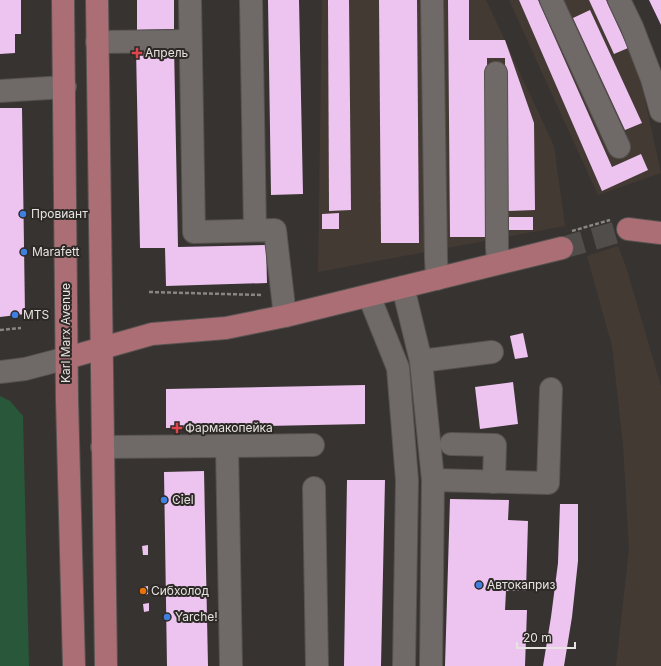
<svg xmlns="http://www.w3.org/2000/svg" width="661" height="666" font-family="Inter,sans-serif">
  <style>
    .built { fill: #443a34 }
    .green { fill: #285839 }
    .building { fill: #edc3f0 }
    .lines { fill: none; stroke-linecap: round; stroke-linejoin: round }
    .major-tunnel { stroke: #514d4b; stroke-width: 22; stroke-dasharray: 22 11; stroke-linecap: butt }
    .minor-casing { stroke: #565250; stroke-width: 24 }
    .major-casing { stroke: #565250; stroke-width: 24 }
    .path { stroke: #898683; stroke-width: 2.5; stroke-dasharray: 4 2; stroke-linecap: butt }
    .minor { stroke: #6f6a67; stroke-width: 22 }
    .major { stroke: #ab6e75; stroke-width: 22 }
    .health-dot { fill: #e0444e; stroke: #2d2926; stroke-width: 1.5 }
    .shop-dot { fill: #3f7fe0; stroke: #2d2926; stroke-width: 1.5 }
    .food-dot { fill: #e8710a; stroke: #2d2926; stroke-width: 1.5 }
    .labels { text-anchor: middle; stroke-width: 4; stroke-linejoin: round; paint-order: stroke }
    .poi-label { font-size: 12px; fill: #e6e3e1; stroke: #2d2926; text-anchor: start }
    .street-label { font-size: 12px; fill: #e6e3e1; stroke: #2d2926 }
  </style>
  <rect width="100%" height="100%" fill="#373330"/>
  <g class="built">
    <path d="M322,0H486L554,146L565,226L318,272Z"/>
    <path d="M509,0H611L632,47L645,100L661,173L598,195Z"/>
    <path d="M618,246L626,267L661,386V666H616L629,549L623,444L612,346L587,256Z"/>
  </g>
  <path class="green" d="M0,396L10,401L23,416L29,666H0Z"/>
  <g class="building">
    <path d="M0,0H21V34H15V53L0,54Z"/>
    <path d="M137,0H174V29L137,30Z"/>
    <path d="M268,0H299L303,194L271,195Z"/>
    <path d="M328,0H349L351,210L329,211Z"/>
    <path d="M379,0H417L419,243H381Z"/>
    <path d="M448,0H469V40H505L534,123L535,210L506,211L505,58H487L488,237H450Z"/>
    <path d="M519,0H538L612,167L641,154L648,170L602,191Z"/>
    <path d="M589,0H606L628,48L614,54Z"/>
    <path d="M649,0H661V25Z"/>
    <path d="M590,10L642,123L625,130L573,18Z"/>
    <path d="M174,47L178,247L266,245L267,283L166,286L165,248H140L136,48Z"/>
    <path d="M0,108H22L25,314L0,317Z"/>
    <path d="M339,213V229H322V214Z"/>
    <rect x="509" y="217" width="24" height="13"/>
    <path d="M523,333L528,357L515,359L510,336Z"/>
    <path d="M513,382L518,424L480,429L475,387Z"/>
    <path d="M365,385V424L166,428V389Z"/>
    <path d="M204,471L208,666H167L164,472Z"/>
    <path d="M347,480H385L381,666H344Z"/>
    <path d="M450,499L509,500L508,520L528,521L526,591H506L505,610H527L525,666H445Z"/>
    <path d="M560,504H578V561L572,617L564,666H543L551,617L558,563Z"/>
    <path d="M148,545V555H143L142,546Z"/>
    <path d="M148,586V594L143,595V587Z"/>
    <path d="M149,603V611L144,612L143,604Z"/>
  </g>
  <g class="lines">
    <path class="major-tunnel" d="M562,248L628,229"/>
    <g class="minor-casing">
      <g id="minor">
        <path d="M190,0L194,232L275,230L285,316"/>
        <path d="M251,0L255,230"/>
        <path d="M432,0L436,258L437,279"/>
        <path d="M551,0L619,147"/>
        <path d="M619,0L632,27L652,79L661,111"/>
        <path d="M97,42L190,41"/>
        <path d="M496,73L497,247L498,263"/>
        <path d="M0,91L65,87"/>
        <path d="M403,287L421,361L433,480L431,666"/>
        <path d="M369,296L398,368L407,480L404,666"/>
        <path d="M421,361L492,352"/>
        <path d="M0,372L25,369L67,358"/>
        <path d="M451,444L495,445L494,482"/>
        <path d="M227,446L231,666"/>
        <path d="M102,447L227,446L313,445"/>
        <path d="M433,480L548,483L551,389"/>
        <path d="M314,488L317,666"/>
      </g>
    </g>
    <g class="major-casing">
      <g id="major">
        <path d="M63,0L67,400L74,666"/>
        <path d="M97,0L106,666"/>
        <path d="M628,229L661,233"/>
        <path d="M67,358L152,334L226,328L285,316L562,248"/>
      </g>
    </g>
    <g class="path">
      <path d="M572,231L610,220"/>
      <path d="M149,292L262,295"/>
      <path d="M0,330L21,328"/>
    </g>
    <use href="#minor" class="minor"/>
    <use href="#major" class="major"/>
  </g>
  <g class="health-dot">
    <path d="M135 47h4v4h4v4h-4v4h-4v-4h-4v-4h4z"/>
    <path d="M175 422h4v4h4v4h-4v4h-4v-4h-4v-4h4z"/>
  </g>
  <g class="shop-dot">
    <circle cx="23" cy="214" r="4"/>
    <circle cx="24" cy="252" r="4"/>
    <circle cx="15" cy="315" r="4"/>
    <circle cx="164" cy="500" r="4"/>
    <circle cx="479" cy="585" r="4"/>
    <circle cx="167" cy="617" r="4"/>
  </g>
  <circle class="food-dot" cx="143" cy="591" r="4"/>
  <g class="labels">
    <g class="poi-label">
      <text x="145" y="57">Апрель</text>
      <text x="31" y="218">Провиант</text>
      <text x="32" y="256">Marafett</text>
      <text x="23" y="319">MTS</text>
      <text x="185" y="432">Фармакопейка</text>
      <text x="172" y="504">Ciel</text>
      <text x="487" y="589">Автокаприз</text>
      <text x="151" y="595">Сибхолод</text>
      <text x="175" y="621">Yarche!</text>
    </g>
    <g class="street-label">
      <text transform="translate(66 333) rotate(-90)" y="4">Karl Marx Avenue</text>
    </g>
  </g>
  <path d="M517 642v6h58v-6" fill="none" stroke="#e6e3e1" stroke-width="2"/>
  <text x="523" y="642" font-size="12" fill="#e6e3e1" stroke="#2d2926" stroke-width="3" paint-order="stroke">20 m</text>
</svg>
